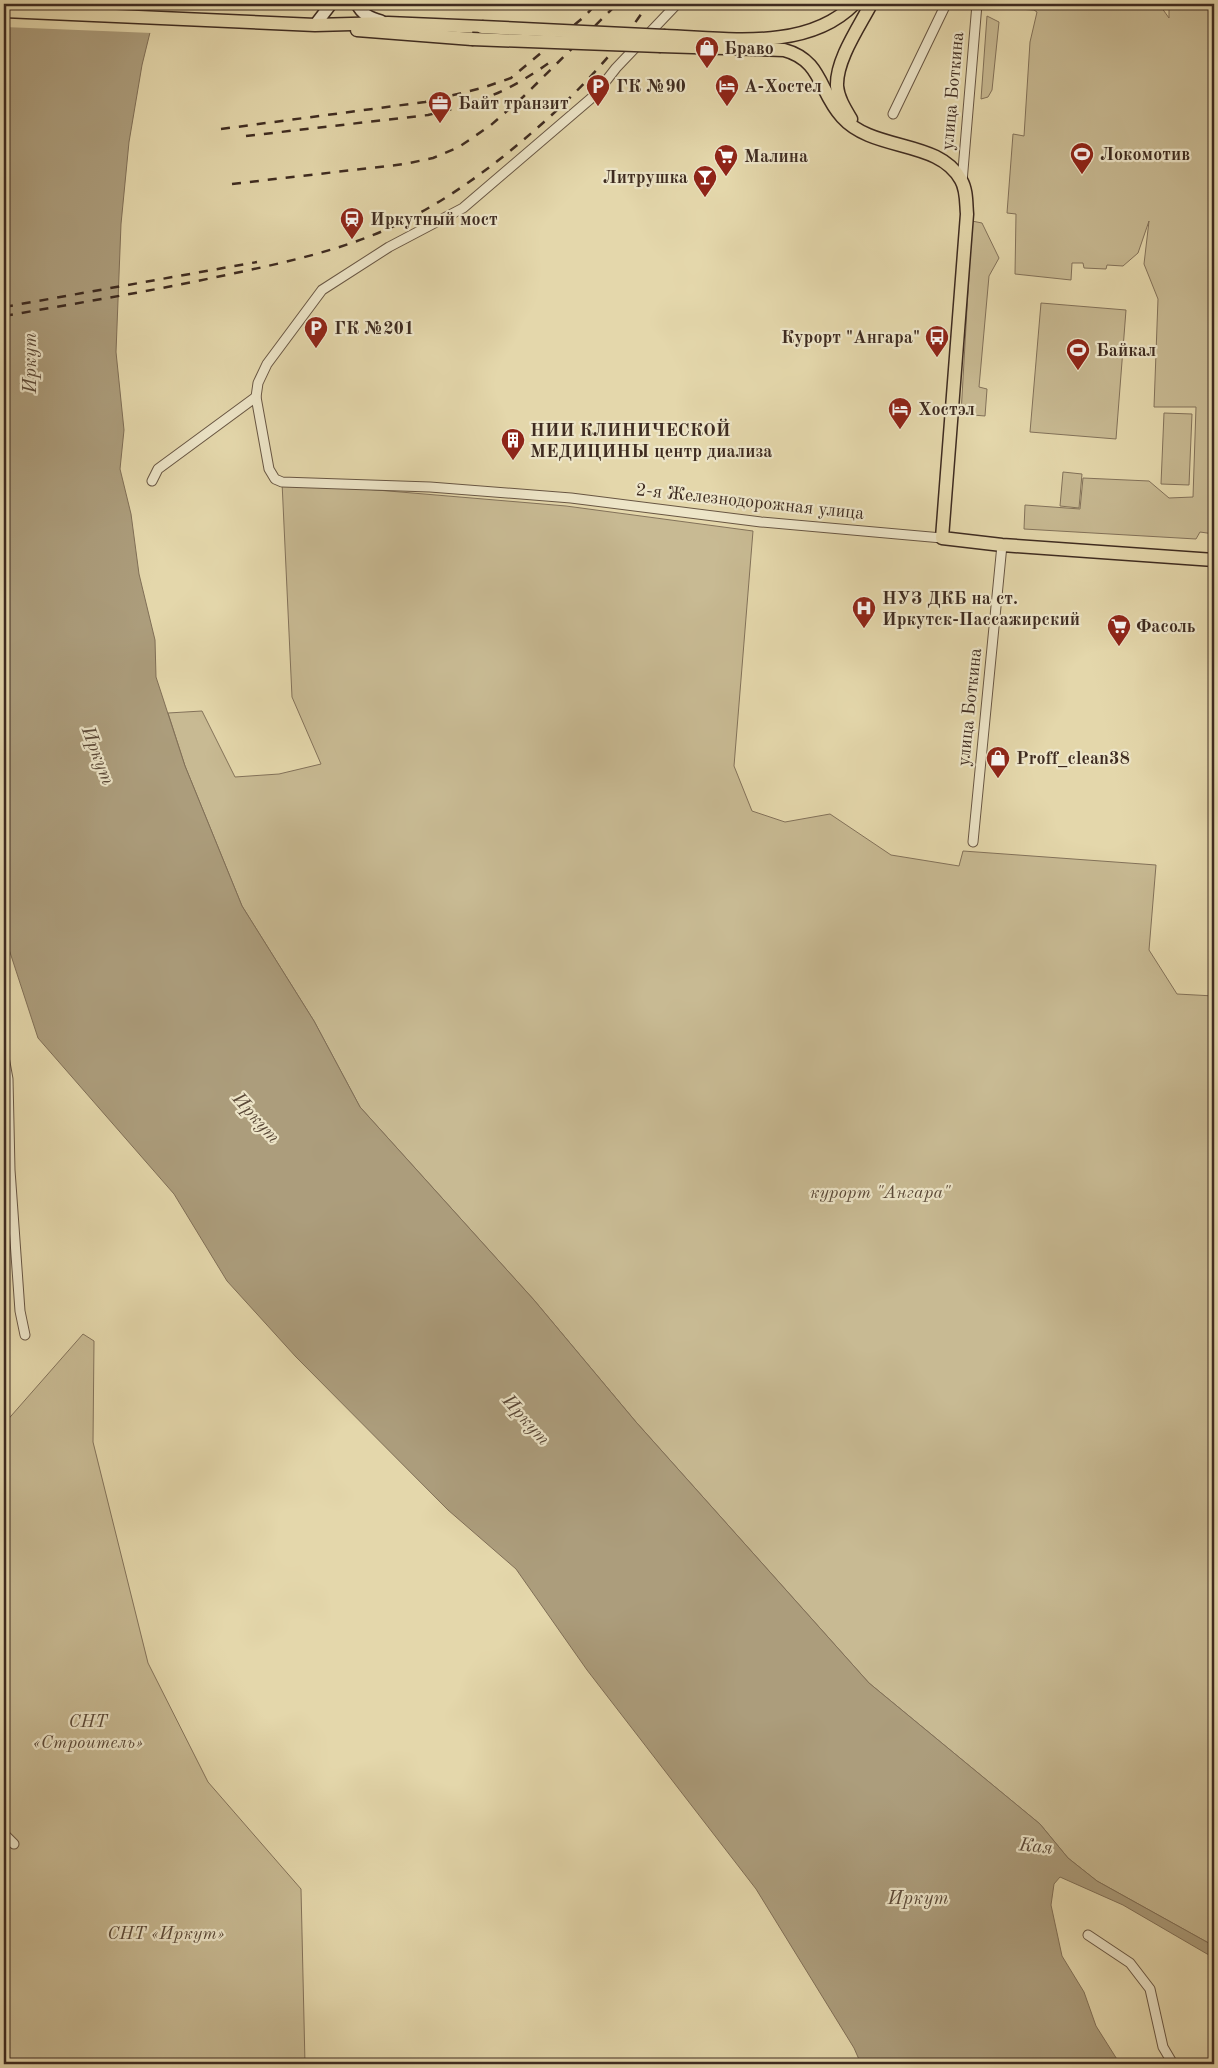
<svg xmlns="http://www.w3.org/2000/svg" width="1218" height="2068" font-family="'Old Standard TT',serif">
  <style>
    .green { fill: #c8ba93; stroke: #83725a }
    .water { fill: #ac9d7c; stroke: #806f57 }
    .pier { fill: #e4d7ab }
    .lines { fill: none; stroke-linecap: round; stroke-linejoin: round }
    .street-casing { stroke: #685643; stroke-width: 11 }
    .secondary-casing { stroke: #3e2b20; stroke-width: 14 }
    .primary-casing { stroke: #3e2b20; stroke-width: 15 }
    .street { stroke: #ede5c8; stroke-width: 9 }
    .secondary { stroke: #ede5c8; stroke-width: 11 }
    .primary { stroke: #e4d7ab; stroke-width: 12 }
    .rail { stroke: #3e2b20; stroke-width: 2.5; stroke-dasharray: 9 9; stroke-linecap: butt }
    .primary-bridge-casing { stroke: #3e2b20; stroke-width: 15; stroke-linecap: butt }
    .primary-bridge { stroke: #e4d7ab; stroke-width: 12 }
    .labels { text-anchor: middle; stroke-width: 4.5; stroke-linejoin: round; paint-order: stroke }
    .poi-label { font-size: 18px; font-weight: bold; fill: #3e2b20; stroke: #ede5c8; text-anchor: start }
    .street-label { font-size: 18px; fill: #3e2b20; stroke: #ede5c8 }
    .park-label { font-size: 18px; font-style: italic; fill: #5a4837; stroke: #ede5c8 }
    .water-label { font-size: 19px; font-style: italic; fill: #5a4837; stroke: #ede5c8 }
  </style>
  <rect width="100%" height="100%" fill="#e4d7ab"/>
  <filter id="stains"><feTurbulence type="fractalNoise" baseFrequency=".004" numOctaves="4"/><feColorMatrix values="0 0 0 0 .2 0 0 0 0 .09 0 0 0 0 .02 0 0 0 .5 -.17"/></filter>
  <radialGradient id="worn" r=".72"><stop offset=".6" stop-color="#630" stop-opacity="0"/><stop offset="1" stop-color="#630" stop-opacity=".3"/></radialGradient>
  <g class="green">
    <path d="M983,4H1159L1169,18V4H1214V534L1200,532L1196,539L1024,529L1025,505L1080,509L1083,478L1149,481L1169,498L1193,497L1196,407H1154L1158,299L1144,264L1149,221L1138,253L1123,266L1107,265L1106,269L1084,268L1083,263H1072L1071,280L1015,274L1016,214L1007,213L1013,134L1024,136L1030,42L1037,12L1034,10L983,7Z"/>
    <path d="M987,16L999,22L992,90L988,97L981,99Z"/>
    <path d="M972,221L982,223L999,258L989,276L979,387L987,389L985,416L961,414Z"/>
    <path d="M1041,303L1126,310L1116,439L1030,432Z"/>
    <path d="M1164,413L1192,414L1189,485L1161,484Z"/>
    <path d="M1063,472L1082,474L1079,508L1060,506Z"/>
    <path d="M282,482L566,506L753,531L734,766L752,811L785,822L830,814L891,855L959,866L963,851L1156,865L1149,950L1177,994L1214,996V1946L1097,1881L1068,1858L1040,1824L869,1683L636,1422L534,1300L360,1107L314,1021L242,906L185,766L168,713L202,711L235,777L279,774L321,764L292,697Z"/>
    <path d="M83,1334L94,1341L93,1442L148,1663L208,1782L301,1889L305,2064H4V1424Z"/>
  </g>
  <path class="water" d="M4,4H157L142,65L129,142L121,224L116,352L124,430L120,469L131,514L139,574L155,640L156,677L185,766L242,906L314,1021L360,1107L534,1300L636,1422L869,1683L1040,1824L1068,1858L1097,1881L1214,1946V1958L1123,1905L1060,1877L1054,1884L1051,1905L1062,1956L1084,1992L1096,2026L1120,2064H861L854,2048L756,1889L587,1670L516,1569L448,1510L296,1357L227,1281L174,1194L38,1038L4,934Z"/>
  <path class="pier" d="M4,4H159L152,33L4,27Z"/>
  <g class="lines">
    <g class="street-casing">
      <g id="street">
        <path d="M677,4L616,68L595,95L463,208L389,247L322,290L267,364L258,383L256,397L269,469L275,479L282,482L430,487L571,498L761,522L942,538"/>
        <path d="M893,114L946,4"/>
        <path d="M962,182L977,4"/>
        <path d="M152,481L158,469L256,397"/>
        <path d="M973,842L1002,545"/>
        <path d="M4,1057L8,1079L10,1170L20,1311L25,1335"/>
        <path d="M4,1834L14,1844"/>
        <path d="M1088,1935L1130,1963L1150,1989L1163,2047L1173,2064"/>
      </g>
    </g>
    <g class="secondary-casing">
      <g id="secondary">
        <path d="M357,4C362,15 371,18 381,21"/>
        <path d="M315,25L331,4"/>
      </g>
    </g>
    <g class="primary-casing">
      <g id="primary">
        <path d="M4,11L315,25L388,23L482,27"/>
        <path d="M357,30L472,39"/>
        <path d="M665,36C725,38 807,52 854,4"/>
        <path d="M661,46L784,50C822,60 819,92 842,117C873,152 939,139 961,180C967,190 966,204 967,214L942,538L1002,545L1214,560"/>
        <path d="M851,119C845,109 838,98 837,86C836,60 859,27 871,4"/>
      </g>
    </g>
    <use href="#street" class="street"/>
    <use href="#secondary" class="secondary"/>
    <use href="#primary" class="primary"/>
    <g class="rail">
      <path d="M221,129L425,102L482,88L511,78L585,16L596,4"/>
      <path d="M246,136L428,115C480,103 510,91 553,60"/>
      <path d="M232,184L405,164L433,158L459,147L491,125L523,97L617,4"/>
      <path d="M4,307L257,262"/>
      <path d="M4,316C78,303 152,291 226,275C283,263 339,251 392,227C448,201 498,163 544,122C583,87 619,48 648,4"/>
    </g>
    <g class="primary-bridge-casing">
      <g id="primary-bridge">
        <path d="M482,27L665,36"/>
        <path d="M472,39L661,46"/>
      </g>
    </g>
    <use href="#primary-bridge" class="primary-bridge"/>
  </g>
  <defs>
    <g id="shop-pin" transform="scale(1.25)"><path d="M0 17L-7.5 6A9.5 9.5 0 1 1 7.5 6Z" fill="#8f2418" stroke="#ede5c8"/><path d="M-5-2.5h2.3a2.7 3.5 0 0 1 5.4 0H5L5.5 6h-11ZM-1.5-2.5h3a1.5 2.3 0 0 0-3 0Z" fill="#fff"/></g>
    <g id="parking-pin" transform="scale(1.25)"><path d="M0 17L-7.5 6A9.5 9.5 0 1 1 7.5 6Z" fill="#8f2418" stroke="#ede5c8"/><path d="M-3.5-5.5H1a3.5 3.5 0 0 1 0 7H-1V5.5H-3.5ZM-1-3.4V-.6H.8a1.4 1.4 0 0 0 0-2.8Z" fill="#fff"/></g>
    <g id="hotel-pin" transform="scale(1.25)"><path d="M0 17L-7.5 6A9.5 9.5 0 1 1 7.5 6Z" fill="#8f2418" stroke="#ede5c8"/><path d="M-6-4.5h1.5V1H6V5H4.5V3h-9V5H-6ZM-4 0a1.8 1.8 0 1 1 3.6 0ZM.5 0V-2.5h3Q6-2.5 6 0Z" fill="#fff"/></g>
    <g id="office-pin" transform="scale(1.25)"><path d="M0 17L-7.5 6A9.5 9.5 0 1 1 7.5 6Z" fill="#8f2418" stroke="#ede5c8"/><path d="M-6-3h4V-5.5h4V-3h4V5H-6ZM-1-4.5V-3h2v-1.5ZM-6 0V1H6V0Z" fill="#fff"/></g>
    <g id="stadium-pin" transform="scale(1.25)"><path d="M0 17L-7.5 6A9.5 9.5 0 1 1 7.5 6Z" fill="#8f2418" stroke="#ede5c8"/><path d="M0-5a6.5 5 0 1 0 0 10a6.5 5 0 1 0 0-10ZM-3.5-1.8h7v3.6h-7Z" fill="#fff"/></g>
    <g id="supermarket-pin" transform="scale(1.25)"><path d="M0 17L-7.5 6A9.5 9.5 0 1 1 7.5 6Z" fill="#8f2418" stroke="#ede5c8"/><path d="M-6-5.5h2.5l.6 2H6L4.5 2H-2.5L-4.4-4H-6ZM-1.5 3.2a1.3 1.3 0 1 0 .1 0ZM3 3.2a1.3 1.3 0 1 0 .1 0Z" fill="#fff"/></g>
    <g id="bar-pin" transform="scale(1.25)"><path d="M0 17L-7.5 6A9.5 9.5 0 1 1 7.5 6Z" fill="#8f2418" stroke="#ede5c8"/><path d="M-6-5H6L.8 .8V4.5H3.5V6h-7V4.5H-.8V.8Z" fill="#fff"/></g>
    <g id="station-pin" transform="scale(1.25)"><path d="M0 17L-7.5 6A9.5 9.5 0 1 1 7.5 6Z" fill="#8f2418" stroke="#ede5c8"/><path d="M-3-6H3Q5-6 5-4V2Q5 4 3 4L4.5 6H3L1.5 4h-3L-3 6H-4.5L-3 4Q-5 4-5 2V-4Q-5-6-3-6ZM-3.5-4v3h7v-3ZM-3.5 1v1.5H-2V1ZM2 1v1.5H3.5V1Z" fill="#fff"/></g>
    <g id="bus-pin" transform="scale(1.25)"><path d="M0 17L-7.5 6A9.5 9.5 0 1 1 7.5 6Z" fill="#8f2418" stroke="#ede5c8"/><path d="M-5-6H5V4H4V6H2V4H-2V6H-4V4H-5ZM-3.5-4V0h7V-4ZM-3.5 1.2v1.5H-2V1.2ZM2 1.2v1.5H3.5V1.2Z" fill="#fff"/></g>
    <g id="building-pin" transform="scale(1.25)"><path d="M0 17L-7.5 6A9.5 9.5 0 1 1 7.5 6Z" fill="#8f2418" stroke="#ede5c8"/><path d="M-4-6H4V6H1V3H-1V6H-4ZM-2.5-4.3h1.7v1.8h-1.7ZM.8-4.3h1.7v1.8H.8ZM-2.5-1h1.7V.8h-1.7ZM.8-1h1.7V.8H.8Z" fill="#fff"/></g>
    <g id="hospital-pin" transform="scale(1.25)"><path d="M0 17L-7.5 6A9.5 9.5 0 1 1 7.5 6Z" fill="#8f2418" stroke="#ede5c8"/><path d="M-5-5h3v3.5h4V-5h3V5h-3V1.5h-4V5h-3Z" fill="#fff"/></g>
  </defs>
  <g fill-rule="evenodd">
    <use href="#shop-pin" x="707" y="48"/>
    <use href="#parking-pin" x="598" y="86"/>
    <use href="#hotel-pin" x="727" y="86"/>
    <use href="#office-pin" x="440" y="103"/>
    <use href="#stadium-pin" x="1082" y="154"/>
    <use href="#supermarket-pin" x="726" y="156"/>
    <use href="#bar-pin" x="705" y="177"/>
    <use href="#station-pin" x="352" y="219"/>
    <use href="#parking-pin" x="316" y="328"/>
    <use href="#bus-pin" x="937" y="337"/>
    <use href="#stadium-pin" x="1078" y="350"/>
    <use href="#hotel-pin" x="900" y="409"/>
    <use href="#building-pin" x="513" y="440"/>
    <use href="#hospital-pin" x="864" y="608"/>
    <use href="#supermarket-pin" x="1119" y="626"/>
    <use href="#shop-pin" x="998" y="758"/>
  </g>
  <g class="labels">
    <g class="poi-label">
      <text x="724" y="54">Браво</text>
      <text x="616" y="92">ГК №90</text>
      <text x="744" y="92">А-Хостел</text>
      <text x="458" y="109">Байт транзит</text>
      <text x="1100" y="160">Локомотив</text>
      <text x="744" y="162">Малина</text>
      <text x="688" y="183" text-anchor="end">Литрушка</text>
      <text x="370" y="225">Иркутный мост</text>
      <text x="334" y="334">ГК №201</text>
      <text x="920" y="343" text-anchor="end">Курорт "Ангара"</text>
      <text x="1096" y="356">Байкал</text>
      <text x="918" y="415">Хостэл</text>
      <text x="530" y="436">НИИ КЛИНИЧЕСКОЙ<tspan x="530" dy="21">МЕДИЦИНЫ центр диализа</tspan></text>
      <text x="882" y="604">НУЗ ДКБ на ст.<tspan x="882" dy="21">Иркутск-Пассажирский</tspan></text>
      <text x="1136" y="632">Фасоль</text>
      <text x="1016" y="764">Proff_clean38</text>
    </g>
    <g class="street-label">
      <text transform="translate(952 91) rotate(-85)" y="6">улица Боткина</text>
      <text transform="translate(750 501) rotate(6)" y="6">2-я Железнодорожная улица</text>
      <text transform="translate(969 707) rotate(-84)" y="6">улица Боткина</text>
    </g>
    <g class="park-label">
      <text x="880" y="1198">курорт "Ангара"</text>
      <text x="88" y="1727">СНТ<tspan x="88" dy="21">«Строитель»</tspan></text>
      <text x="166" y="1939">СНТ «Иркут»</text>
    </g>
    <g class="water-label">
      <text transform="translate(29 363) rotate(-90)" y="7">Иркут</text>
      <text transform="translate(99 755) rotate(69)" y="7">Иркут</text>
      <text transform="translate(257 1117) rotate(48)" y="7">Иркут</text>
      <text transform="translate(527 1419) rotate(48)" y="7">Иркут</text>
      <text transform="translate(1036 1845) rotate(6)" y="7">Кая</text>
      <text x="918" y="1904">Иркут</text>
    </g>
  </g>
  <rect width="1218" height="2068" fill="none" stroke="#e4d7ab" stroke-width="20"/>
  <rect x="5" y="5" width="1208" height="2058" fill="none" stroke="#3e2b20" stroke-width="2.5"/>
  <rect x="10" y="10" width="1198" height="2048" fill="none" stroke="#3e2b20"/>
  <rect width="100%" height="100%" filter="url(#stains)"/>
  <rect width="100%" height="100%" fill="url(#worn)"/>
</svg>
